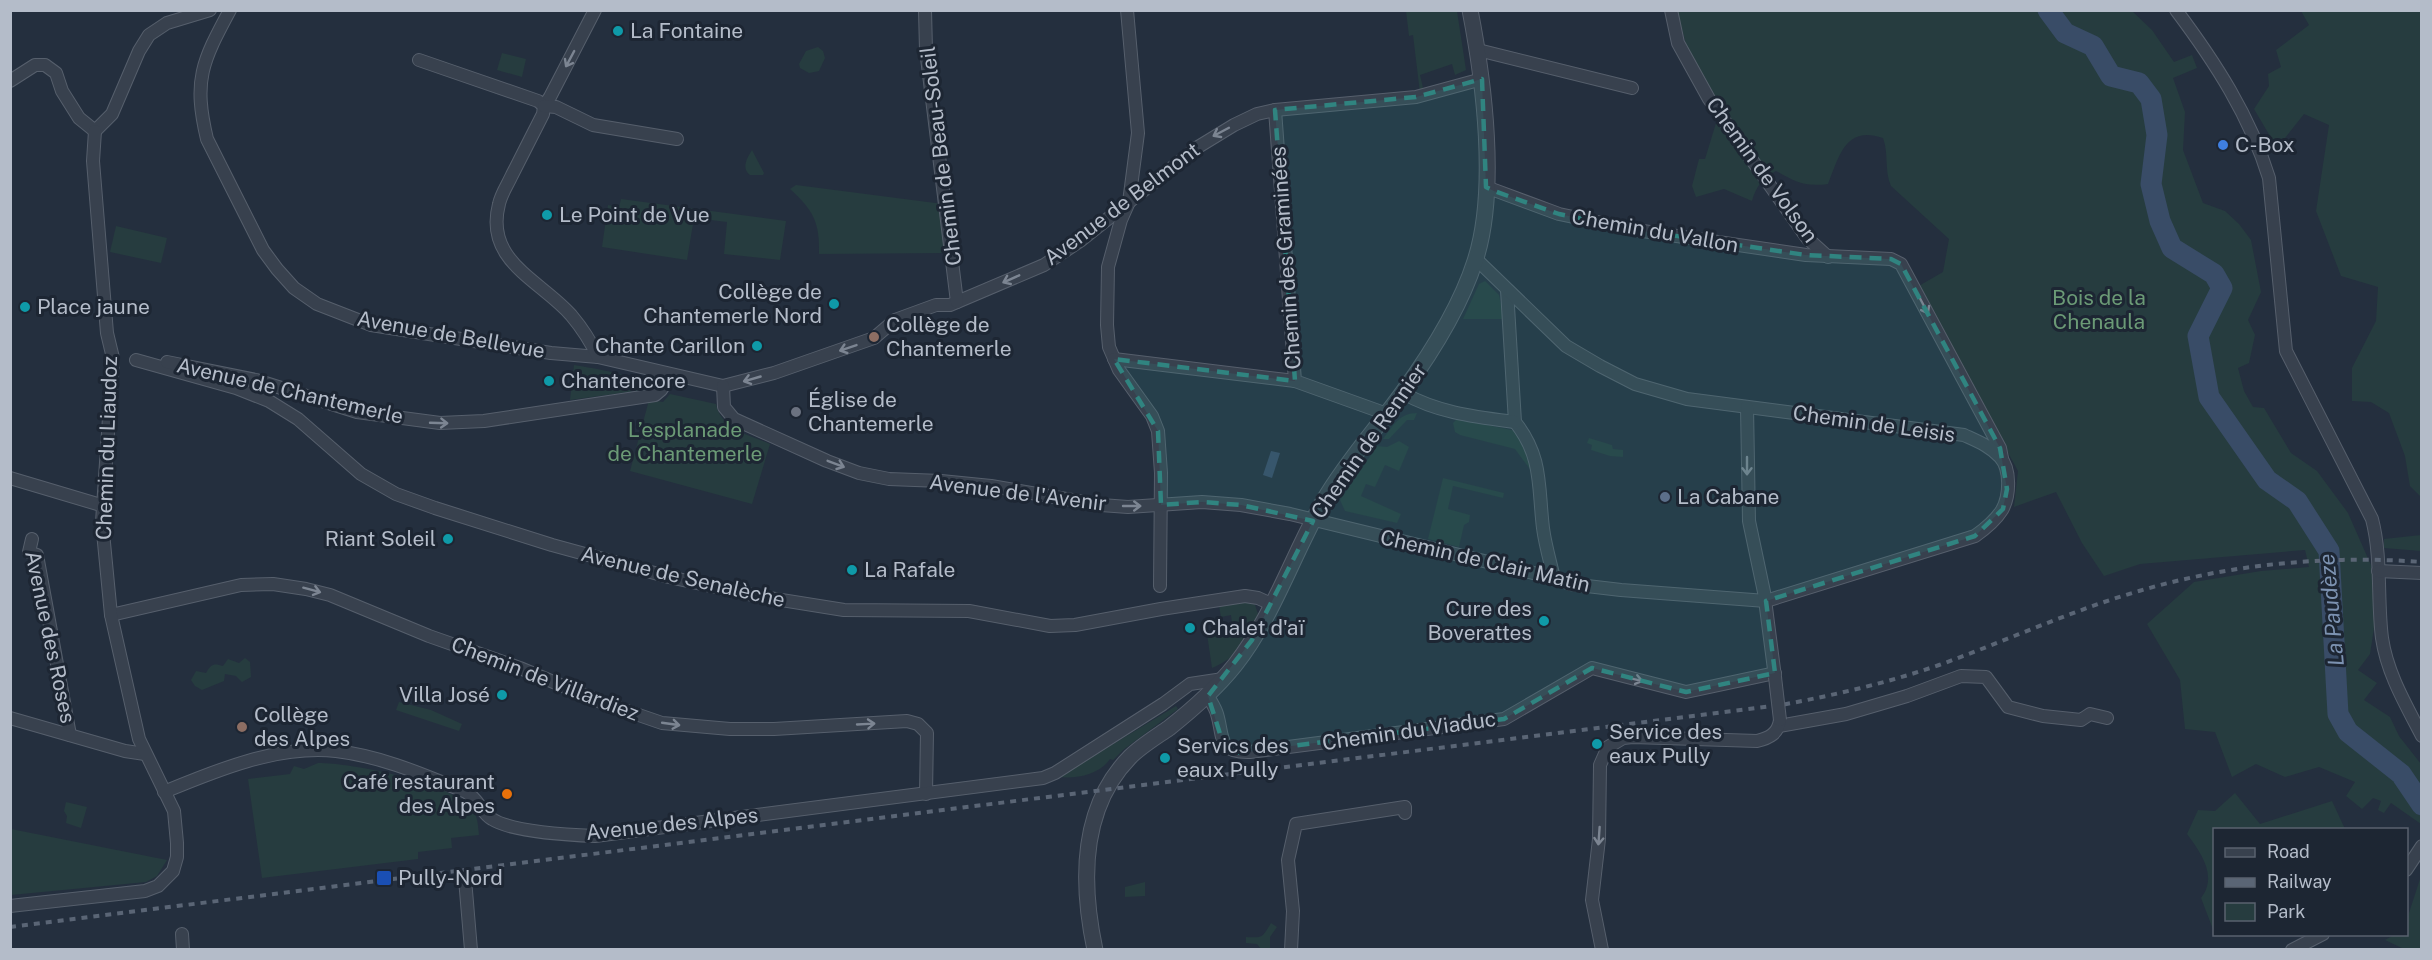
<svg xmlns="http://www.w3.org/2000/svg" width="2432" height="960" font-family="'Public Sans',sans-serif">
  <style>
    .green { fill: #263c3f }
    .water { fill: #394c67 }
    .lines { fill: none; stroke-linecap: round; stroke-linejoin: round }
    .river { stroke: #394c67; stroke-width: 21 }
    .minor-casing { stroke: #565f6c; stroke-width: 14 }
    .tertiary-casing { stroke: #565f6c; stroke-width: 17 }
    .minor { stroke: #38414e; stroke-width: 12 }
    .tertiary { stroke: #38414e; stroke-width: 15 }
    .rail { stroke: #5a6575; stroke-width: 4; stroke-dasharray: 6 6; stroke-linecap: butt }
    .minor-bridge-casing { stroke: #565f6c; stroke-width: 14; stroke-linecap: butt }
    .minor-bridge { stroke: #38414e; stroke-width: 12 }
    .oneway { stroke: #7c8592 }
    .marked { fill: #308480; fill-opacity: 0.2; stroke: #308480; stroke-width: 4.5; stroke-dasharray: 12 8; stroke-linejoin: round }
    .culture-dot { fill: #0f9aa8; stroke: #1d2633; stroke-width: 2 }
    .shop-dot { fill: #3f7fe0; stroke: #1d2633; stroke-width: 2 }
    .education-dot { fill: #8d6e63; stroke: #1d2633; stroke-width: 2 }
    .worship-dot { fill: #6b7280; stroke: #1d2633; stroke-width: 2 }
    .service-dot { fill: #5c6f8a; stroke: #1d2633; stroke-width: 2 }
    .food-dot { fill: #e8710a; stroke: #1d2633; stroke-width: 2 }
    .transit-dot { fill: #1a4fb4; stroke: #1d2633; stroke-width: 2 }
    .labels { text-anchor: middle; stroke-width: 6; stroke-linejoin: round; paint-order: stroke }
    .poi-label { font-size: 21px; fill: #b4bcc9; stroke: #1d2633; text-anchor: start }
    .street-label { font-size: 21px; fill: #b4bcc9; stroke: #1d2633 }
    .park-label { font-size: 21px; fill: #6b9a76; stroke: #1d2633 }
    .water-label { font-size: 22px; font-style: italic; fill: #7c92b1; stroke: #1d2633 }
  </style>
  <rect width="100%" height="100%" fill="#242f3e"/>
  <g class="green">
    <path d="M1406,11H1457L1466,70L1455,75L1452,64L1420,75L1424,92L1420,93L1413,35L1409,36Z"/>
    <path d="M1677,11H2132L2152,30L2174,62L2192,55L2197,68L2173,78L2185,112L2183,150L2203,203L2225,211L2239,224L2251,240L2261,292L2248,320L2255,335L2249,363L2238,368L2244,391L2253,407L2264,408L2291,453L2317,471L2348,513L2374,572L2376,615L2370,654L2358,670L2377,683L2364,700L2390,717L2399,736L2421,764V824L2391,803L2384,813L2378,810L2381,801L2373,798L2362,809L2346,796L2355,782L2319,767L2285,777L2256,764L2232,777L2215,732L2185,729L2180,680L2147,624L2194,582L2261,571L2309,567L2305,550L2140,564L2104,576L2082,543L2056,492L2014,507L2018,471L1917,287L1943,272L1949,239L1891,186C1884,170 1889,154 1883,138C1845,125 1839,157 1828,184C1804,187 1796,182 1776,171C1763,178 1756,186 1752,201L1724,189L1696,197L1692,186L1699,159H1705L1720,110L1686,44Z"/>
    <path d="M2301,11H2421V497L2410,486L2405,456L2389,413L2371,402L2352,401V368L2376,321L2378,287L2341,276L2316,211L2329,125L2304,114L2277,148L2254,109L2269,86L2268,74L2281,67L2276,50L2309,25Z"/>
    <path d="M818,47L823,51L825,58L819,71L809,73L800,68L799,64L806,51Z"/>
    <path d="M502,53L526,59L522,77L497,70Z"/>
    <path d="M752,150L764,173L763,175H750C741,168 747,158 752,150Z"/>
    <path d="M796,185L943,204L946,253L819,254C820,222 813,210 790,189Z"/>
    <path d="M621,199L786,221L780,260L724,254L727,222L694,218L687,260L602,247L608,205L619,207Z"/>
    <path d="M116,226L167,238L161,263L110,252Z"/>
    <path d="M1485,281L1499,295L1504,319H1463L1479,284Z"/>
    <path d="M574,365C596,369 636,374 651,389L570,400Z"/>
    <path d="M670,394L716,404C721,429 749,435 770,444L752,504L630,471L649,400L663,402Z"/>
    <path d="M1417,413L1414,420H1407L1389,439H1383C1393,426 1399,413 1417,413Z"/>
    <path d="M1457,419L1512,430C1526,440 1528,456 1532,472L1515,449L1460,435L1455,432L1453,423Z"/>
    <path d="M1589,438L1612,445L1613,449L1623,450V457L1610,456L1591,450L1592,445L1587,443Z"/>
    <path d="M1399,441L1409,447L1399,471L1385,465L1375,487L1366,484L1361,496L1401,514L1397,523L1345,511L1340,500L1377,446L1387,447Z"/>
    <path d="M1443,478L1504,493L1503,498L1453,486L1448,509L1470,515L1469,522L1464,525L1459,547L1428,539Z"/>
    <path d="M2421,535V551L2384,548V539Z"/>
    <path d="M1249,602L1255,605L1258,614C1244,640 1241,656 1212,668L1207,634L1233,630L1231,615L1221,617L1219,606Z"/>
    <path d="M245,658L250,662L251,677L242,682L236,676L225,674L224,681L202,690L195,686L191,680L196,671L206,673C211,664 214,663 223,666L228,659L239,663Z"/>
    <path d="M399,702L431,710L462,724L459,731L396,710Z"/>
    <path d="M1176,706L1178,709L1123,750L1113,760L1110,759C1100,774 1078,779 1059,777Z"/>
    <path d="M318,763C352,763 450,782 472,809C478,816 478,826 479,835L451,838L452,848L418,852V859L262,878L248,779L290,774L294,766L304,769Z"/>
    <path d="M2235,793L2260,824L2332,801L2345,829L2214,830V932L2201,898C2218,876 2201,853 2187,834L2198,810L2215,811Z"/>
    <path d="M66,802L87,807L81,828L66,823L67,816L64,811Z"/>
    <path d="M11,829L167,860L157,876L146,882L11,895Z"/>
    <path d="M2421,876V949H2404L2385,940L2394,935L2406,934L2407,919Z"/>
    <path d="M1145,882V896L1125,897V887Z"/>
    <path d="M1271,923L1277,927L1270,937V949H1261L1257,944L1246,943V937C1263,938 1262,938 1271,923Z"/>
  </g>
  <path class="water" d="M1271,451L1280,453L1272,478L1263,475Z"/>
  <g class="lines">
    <path class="river" d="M2048,10L2065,33L2093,46L2111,76L2139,83L2151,99L2157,135L2151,184L2160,221L2172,248L2214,274L2222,288L2198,336L2209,397L2267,480L2297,501L2329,551L2338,714L2348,732L2401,774L2422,805"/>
    <g class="minor-casing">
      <g id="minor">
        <path d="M230,10C202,62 193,80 207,139L263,250L277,269L294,288L317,304L371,325L551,353L598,357L723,386L774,373L874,338L895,320L936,305H950L1044,265L1080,241L1198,147L1234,125L1257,114L1275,110L1416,97L1482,79"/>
        <path d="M595,10L550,97L544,106L543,114C533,134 522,155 512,175C508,184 501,194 499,204C484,261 540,280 571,315C582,328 591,342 598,357"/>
        <path d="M925,10L926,50L957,302"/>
        <path d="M1127,10L1138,133L1129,202L1121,220L1108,267L1107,325L1109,347L1119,370L1152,416L1158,431L1161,473L1160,586"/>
        <path d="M1671,10L1678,43L1709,99L1807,238L1828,257"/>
        <path d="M2176,10C2215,62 2250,116 2269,178L2286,351L2372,519C2382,557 2377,599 2382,638C2387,673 2406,705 2422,736"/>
        <path d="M1478,50L1632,88"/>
        <path d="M419,60L538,101L544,106"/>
        <path d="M10,81L35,65H45L56,73L62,91L79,118L95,131"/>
        <path d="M544,106L556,107L593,125L677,139"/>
        <path d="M1275,110L1295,381L1387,414"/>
        <path d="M95,131L112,114L139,51L149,35L167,23L210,10"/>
        <path d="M1486,187L1559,214L1636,230L1806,255L1891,259L1901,264L2000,448L2002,458"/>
        <path d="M1507,290L1515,422C1543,457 1538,487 1543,528C1545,544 1550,561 1554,578"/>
        <path d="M1114,359L1295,381"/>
        <path d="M136,360L236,388L269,401L298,419L361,474L396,494L435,508L552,545L669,577L757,596L844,610L969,611L1050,626L1075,625L1161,609L1245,596L1258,598L1271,604"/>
        <path d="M167,362L256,380L357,412L440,423L484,421L655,395L661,390L671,375"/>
        <path d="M723,386L724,407L734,419L827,461L859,473L889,479L941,481L991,486L1101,505L1128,507L1202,502L1241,505L1290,514L1554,578L1570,584L1621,590L1766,601L1975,536C1985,529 1995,521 2002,510C2010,496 2011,469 2000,457C1990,446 1977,441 1964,435L1687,399L1635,384L1600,366L1566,346L1476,259"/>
        <path d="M1403,393C1438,413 1476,417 1515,422"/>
        <path d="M1747,407L1749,521L1764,592L1775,677"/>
        <path d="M10,478L104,506"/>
        <path d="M32,539L29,552L37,555L70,735"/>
        <path d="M2378,571L2422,573"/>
        <path d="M111,615L241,585L273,584L306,589L330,595L429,636L520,668L601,702L662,723L730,729H774L907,721L918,724L927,733L926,794"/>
        <path d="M1208,696C1211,702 1215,707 1217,714C1224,737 1217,753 1250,752L1504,719L1592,668L1686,692L1775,673"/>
        <path d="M10,718L125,751L145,754"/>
        <path d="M1779,726L1846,714L1907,696L1961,676L1986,677L2008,707L2043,716L2081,720L2090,714L2107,718"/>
        <path d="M164,792C217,770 277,745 336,751C381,756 424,775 466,792C479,799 481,813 492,819C512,832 570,835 595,836L1043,778L1055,773L1163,704L1190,684L1223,679"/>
        <path d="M2406,870L2422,846"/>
        <path d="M465,879L471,950"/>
        <path d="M10,906L145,891L158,886L173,871L177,857V843L174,811L139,739L111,615L102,522L113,358L107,333L93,161L95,131"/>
        <path d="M182,934L183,950"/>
        <path d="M1291,950L1293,911L1288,860L1296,824L1405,807V813"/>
        <path d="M1602,950L1592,900L1599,839L1600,765L1608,747L1623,738L1633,737L1757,741C1769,738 1778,734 1780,720"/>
        <path d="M2292,950L2323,934"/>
      </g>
    </g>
    <g class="tertiary-casing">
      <path id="tertiary" d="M1095,950C1081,884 1080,808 1130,757C1141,746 1156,737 1169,728C1193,709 1215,690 1235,665C1273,617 1293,554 1324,500C1346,462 1377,428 1403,392C1432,352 1460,308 1475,261C1498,191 1484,82 1470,10"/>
    </g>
    <use href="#minor" class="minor"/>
    <use href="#tertiary" class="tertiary"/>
    <path class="rail" d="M10,927L1781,705C1835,695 1887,683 1939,665C2006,641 2070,611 2139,591C2230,564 2327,555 2422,562"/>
    <g class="minor-bridge-casing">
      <path id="minor-bridge" d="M1775,677L1780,720"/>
    </g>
    <use href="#minor-bridge" class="minor-bridge"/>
  </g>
  <defs><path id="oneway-shaft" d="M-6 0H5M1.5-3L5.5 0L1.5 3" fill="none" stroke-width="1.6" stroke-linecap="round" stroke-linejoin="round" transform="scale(1.5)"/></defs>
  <g class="oneway">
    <use href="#oneway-shaft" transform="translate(570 59) rotate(118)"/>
    <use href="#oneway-shaft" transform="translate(1221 132) rotate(152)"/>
    <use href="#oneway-shaft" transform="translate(1011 279) rotate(156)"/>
    <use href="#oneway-shaft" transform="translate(1924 306) rotate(62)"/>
    <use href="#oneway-shaft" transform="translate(848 348) rotate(161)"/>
    <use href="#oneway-shaft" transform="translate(752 379) rotate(164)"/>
    <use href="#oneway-shaft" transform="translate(439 423) rotate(2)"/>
    <use href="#oneway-shaft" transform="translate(836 464) rotate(21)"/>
    <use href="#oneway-shaft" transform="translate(1747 466) rotate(90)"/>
    <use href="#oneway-shaft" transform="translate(1132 506)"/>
    <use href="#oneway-shaft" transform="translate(312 590) rotate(15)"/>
    <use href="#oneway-shaft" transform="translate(1634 679) rotate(14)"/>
    <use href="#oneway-shaft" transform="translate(671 724) rotate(8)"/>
    <use href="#oneway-shaft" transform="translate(866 724) rotate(-3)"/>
    <use href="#oneway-shaft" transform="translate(1599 836) rotate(94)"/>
  </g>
  <path class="marked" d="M1482,79L1486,187L1494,191L1559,214L1636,230L1806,255L1891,259L1901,264L2000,448L2007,489L2003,509L1975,536L1766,601L1775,673L1686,692L1592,668L1504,719L1237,753L1222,740L1208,696L1252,640L1313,521L1241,505L1202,502L1161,505L1158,431L1114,359L1295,381L1275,110L1416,97Z"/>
  <g class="culture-dot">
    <circle cx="618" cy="31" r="6"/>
    <circle cx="547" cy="215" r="6"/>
    <circle cx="834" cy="304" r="6"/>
    <circle cx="25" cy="307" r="6"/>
    <circle cx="757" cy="346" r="6"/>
    <circle cx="549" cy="381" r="6"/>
    <circle cx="448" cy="539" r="6"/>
    <circle cx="852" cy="570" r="6"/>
    <circle cx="1544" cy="621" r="6"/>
    <circle cx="1190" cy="628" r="6"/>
    <circle cx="502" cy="695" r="6"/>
    <circle cx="1597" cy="744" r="6"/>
    <circle cx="1165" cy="758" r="6"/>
  </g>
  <circle class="shop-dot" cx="2223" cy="145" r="6"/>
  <g class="education-dot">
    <circle cx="874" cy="337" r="6"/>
    <circle cx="242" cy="727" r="6"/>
  </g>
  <circle class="worship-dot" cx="796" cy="412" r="6"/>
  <circle class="service-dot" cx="1665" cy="497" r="6"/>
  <circle class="food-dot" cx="507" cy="794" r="6"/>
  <rect class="transit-dot" x="376" y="870" width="16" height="16" rx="3"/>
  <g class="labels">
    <g class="poi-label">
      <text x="630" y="38">La Fontaine</text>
      <text x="2235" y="152">C-Box</text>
      <text x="559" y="222">Le Point de Vue</text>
      <text x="822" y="299" text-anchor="end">Collège de<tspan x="822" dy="24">Chantemerle Nord</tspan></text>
      <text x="37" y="314">Place jaune</text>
      <text x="886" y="332">Collège de<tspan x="886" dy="24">Chantemerle</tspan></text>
      <text x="745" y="353" text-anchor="end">Chante Carillon</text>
      <text x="561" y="388">Chantencore</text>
      <text x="808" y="407">Église de<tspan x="808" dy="24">Chantemerle</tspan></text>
      <text x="1677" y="504">La Cabane</text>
      <text x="436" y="546" text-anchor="end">Riant Soleil</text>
      <text x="864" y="577">La Rafale</text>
      <text x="1532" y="616" text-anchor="end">Cure des<tspan x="1532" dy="24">Boverattes</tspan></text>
      <text x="1202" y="635">Chalet d'aï</text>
      <text x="490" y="702" text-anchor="end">Villa José</text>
      <text x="254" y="722">Collège<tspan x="254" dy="24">des Alpes</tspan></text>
      <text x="1609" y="739">Service des<tspan x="1609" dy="24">eaux Pully</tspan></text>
      <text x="1177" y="753">Servics des<tspan x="1177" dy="24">eaux Pully</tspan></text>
      <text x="495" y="789" text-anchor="end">Café restaurant<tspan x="495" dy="24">des Alpes</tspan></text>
      <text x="398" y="885">Pully-Nord</text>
    </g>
    <g class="street-label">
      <text transform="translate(941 156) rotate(-97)" y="7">Chemin de Beau-Soleil</text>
      <text transform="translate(1762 170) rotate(54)" y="7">Chemin de Volson</text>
      <text transform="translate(1122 204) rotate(-37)" y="7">Avenue de Belmont</text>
      <text transform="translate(1655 231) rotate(10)" y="7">Chemin du Vallon</text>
      <text transform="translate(1286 258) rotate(-94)" y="7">Chemin des Graminées</text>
      <text transform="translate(451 335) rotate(10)" y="7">Avenue de Bellevue</text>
      <text transform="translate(290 391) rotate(13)" y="7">Avenue de Chantemerle</text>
      <text transform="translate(1874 424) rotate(8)" y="7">Chemin de Leisis</text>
      <text transform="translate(1369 441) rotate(-55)" y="7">Chemin de Rennier</text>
      <text transform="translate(107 448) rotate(-88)" y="7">Chemin du Liaudoz</text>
      <text transform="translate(1018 493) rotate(7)" y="7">Avenue de l'Avenir</text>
      <text transform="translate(1485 561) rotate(13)" y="7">Chemin de Clair Matin</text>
      <text transform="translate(683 577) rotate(13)" y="7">Avenue de Senalèche</text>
      <text transform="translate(50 637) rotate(78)" y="7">Avenue des Roses</text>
      <text transform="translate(545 679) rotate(21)" y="7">Chemin de Villardiez</text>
      <text transform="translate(1409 731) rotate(-8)" y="7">Chemin du Viaduc</text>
      <text transform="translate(672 824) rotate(-6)" y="7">Avenue des Alpes</text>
    </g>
    <g class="park-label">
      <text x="2099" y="305">Bois de la<tspan x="2099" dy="24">Chenaula</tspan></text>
      <text x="685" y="437">L’esplanade<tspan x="685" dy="24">de Chantemerle</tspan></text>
    </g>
    <g class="water-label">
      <text transform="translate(2331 610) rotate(-95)" y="8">La Paudèze</text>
    </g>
  </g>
  <rect width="2432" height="960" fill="none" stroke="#b4bcc9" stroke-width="24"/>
  <rect x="2213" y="828" width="195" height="108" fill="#1d2633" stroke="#59626f" stroke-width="1.5"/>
  <rect x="2225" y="848" width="30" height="9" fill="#38414e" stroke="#59626f" stroke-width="1.5"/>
  <text x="2267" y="858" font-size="18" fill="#b4bcc9">Road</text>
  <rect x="2225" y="878" width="30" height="9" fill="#5a6575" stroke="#59626f" stroke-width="1.5"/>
  <text x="2267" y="888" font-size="18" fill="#b4bcc9">Railway</text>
  <rect x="2225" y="903" width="30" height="18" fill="#263c3f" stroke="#59626f" stroke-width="1.5"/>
  <text x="2267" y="918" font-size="18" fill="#b4bcc9">Park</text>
</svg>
